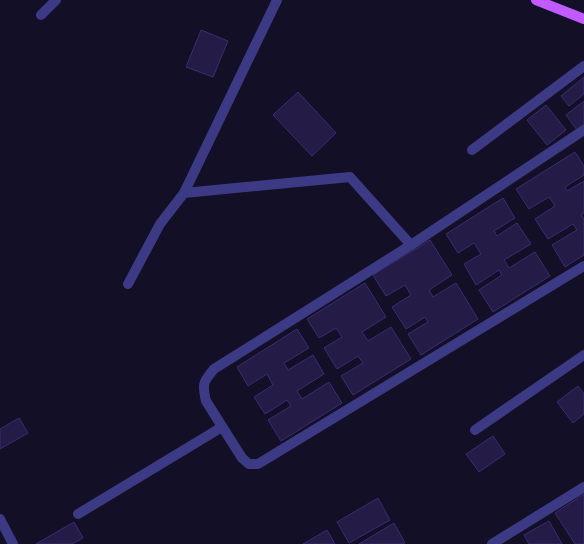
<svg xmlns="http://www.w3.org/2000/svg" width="584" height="544" font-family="Figtree,sans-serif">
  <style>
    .building { fill: #241b47; stroke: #3b2d73 }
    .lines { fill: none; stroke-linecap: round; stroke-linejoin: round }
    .street { stroke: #3d3a85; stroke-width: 10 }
    .primary { stroke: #c25bff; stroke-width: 10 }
  </style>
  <rect width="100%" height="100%" fill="#130f26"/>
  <g class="building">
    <path d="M201,30L228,41L213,77L186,67Z"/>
    <path d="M584,77V94L569,106L561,96Z"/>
    <path d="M298,92L336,133L312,156L273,115Z"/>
    <path d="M584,101V124L577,130L566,115Z"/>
    <path d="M546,105L566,130L547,145L527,120Z"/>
    <path d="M575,152L584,166V175L565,187L567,191L584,181V213L581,214L584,219V255L565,267L552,245L577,230L573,224L548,239L535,219L555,206L549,197L529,209L516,189Z"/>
    <path d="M503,198L515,218L494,231L497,236L517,223L531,244L504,260L509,268L535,252L550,276L493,312L479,290L502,275L499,270L476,285L464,264L481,254L474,243L458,253L446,234Z"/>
    <path d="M430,240L452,275L429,290L433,297L456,283L478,319L421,355L408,334L428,322L425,317L406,329L392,307L411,295L405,285L386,296L373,275Z"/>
    <path d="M365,283L386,317L362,332L368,341L391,327L411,359L353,395L341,376L363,363L358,356L337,369L324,348L342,337L336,328L319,338L307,319Z"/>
    <path d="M297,329L309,348L284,363L288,370L313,355L324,374L297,391L302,399L329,382L342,403L281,441L268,420L291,406L287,400L265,414L254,397L273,385L267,374L248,386L237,367Z"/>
    <path d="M578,386L584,394V414L573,423L557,402Z"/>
    <path d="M19,418L28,433L0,449V429Z"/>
    <path d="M493,436L505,454L479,472L466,454Z"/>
    <path d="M584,494V544H575L555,513Z"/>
    <path d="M378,498L390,520L349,543L337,522Z"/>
    <path d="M549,521L562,544H529L524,535Z"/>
    <path d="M74,522L83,538L72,544H36Z"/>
    <path d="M394,523L405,543L403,544H359Z"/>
    <path d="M327,530L335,544H303Z"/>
  </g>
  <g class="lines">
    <g class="street">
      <path d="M41,15L56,0"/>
      <path d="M584,130L411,245L214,369C203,382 202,384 206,401L242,458L249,464H258L584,266"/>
      <path d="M472,150L584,66"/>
      <path d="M184,193L350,177L411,245"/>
      <path d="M128,284L160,224L184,193L277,0"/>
      <path d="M475,430L584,355"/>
      <path d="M78,514L222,427"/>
      <path d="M0,519L13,544"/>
      <path d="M492,544L584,487"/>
    </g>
    <path class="primary" d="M536,0L584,19"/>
  </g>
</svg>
